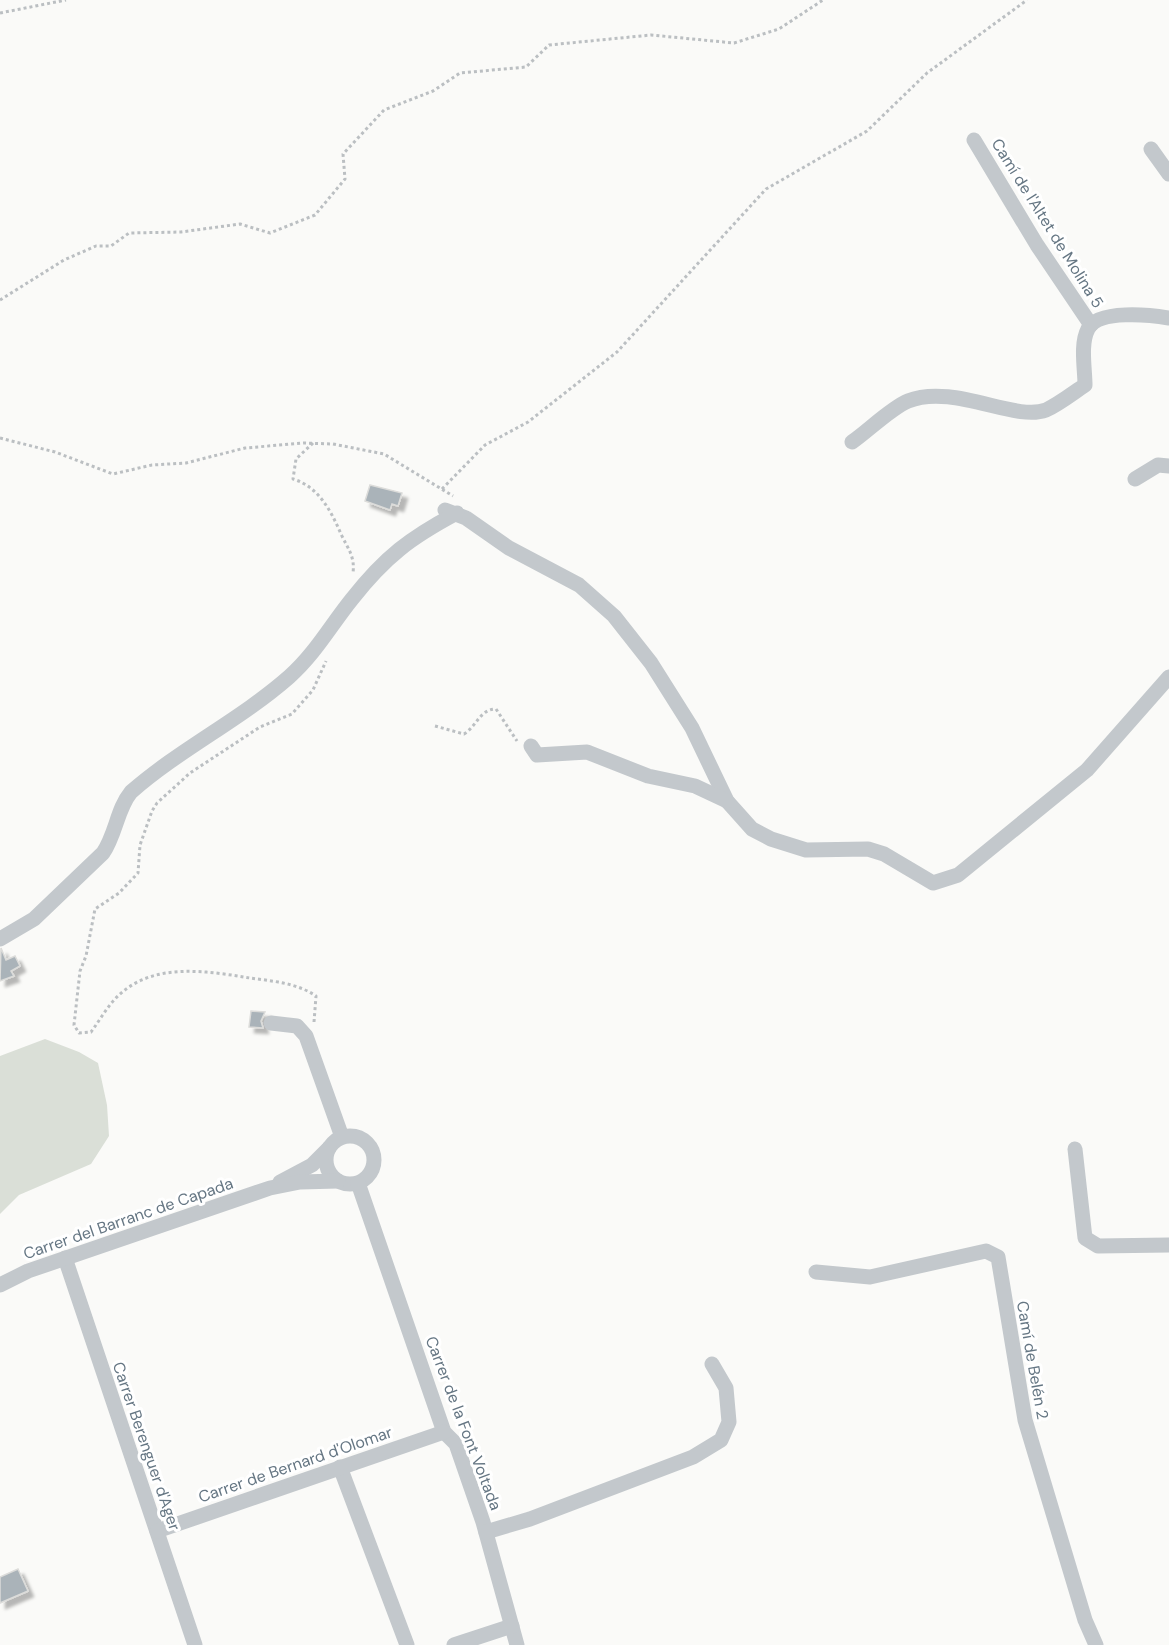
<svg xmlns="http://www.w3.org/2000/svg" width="1169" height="1645" font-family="'DM Sans',sans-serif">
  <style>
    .green { fill: #dadfd7 }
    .building { fill: #aab3b9; stroke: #dcdcda; stroke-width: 1.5; filter: url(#shadow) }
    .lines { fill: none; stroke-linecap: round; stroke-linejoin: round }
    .path { stroke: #bbbfc2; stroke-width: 3; stroke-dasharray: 3 3; stroke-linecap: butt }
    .minor { stroke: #c3c8cc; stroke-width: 15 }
    .labels { text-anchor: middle; stroke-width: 6; stroke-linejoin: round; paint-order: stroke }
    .street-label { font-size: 16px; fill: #657683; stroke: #fff }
  </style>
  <defs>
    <filter id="shadow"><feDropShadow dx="5.5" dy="5.5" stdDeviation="1.5" flood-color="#0004"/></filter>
  </defs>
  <rect width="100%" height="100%" fill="#fafaf8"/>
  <path class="green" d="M45,1039L79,1052L98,1063L107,1105L109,1136L91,1164L19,1195L0,1214V1056Z"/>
  <g class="building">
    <path d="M370,485L402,493L398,506L392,504L390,510L365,501Z"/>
    <path d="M1,948L6,960L15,956L20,966L11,971L14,976L0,981Z"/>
    <path d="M251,1011L265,1012L261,1021L263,1028L249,1027Z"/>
    <path d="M18,1569L28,1591L0,1603V1577Z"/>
  </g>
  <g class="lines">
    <g class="path">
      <path d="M0,13L66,0"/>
      <path d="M0,300L64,260L96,246H111L129,233L181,232L240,224L270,233L315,215L345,179L343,154L384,110L433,91L460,73L526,67L549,45L651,35L734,43L779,29L823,0"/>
      <path d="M0,438L55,452L113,474L152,465L186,463L245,448L304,443L333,444L384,454L453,496"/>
      <path d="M313,443L296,459L293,479C319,487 331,511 341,534C348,549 355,556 353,573"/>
      <path d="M442,489L485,445L528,422L617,352L766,189L867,131L927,73L1027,0"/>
      <path d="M435,726L464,734C477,726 480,709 496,709L517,741"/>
      <path d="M314,1022L316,996C297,983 272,981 250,978C207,971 154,962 119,995C108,1005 100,1020 91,1032L79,1033L74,1025L80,971L86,956L95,909L119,893L138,873L140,845L152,811L157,803L190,773L260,727L292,714L313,690L326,661"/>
    </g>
    <g class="minor">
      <path d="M974,140L1037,245L1091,325"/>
      <path d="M1151,149L1169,174"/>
      <path d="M852,442C868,431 891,408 908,401C953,383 1015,422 1046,410C1059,404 1073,393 1085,385C1085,369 1080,344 1088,329C1098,309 1151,315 1169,318"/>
      <path d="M1135,479L1158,465L1169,466"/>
      <path d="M445,510L466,518L509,548L579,585L614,616L651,663L692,728L727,801L752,829L771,839L806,850L868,849L884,854L933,883L958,875L1087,770L1169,677"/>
      <path d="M531,746L537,755L587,752L648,776L695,786L727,801"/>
      <path d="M0,939L34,919L103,853C116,834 117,809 131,792C180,749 240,720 289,677C315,654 331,625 352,599C385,557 410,538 457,513"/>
      <path d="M271,1023L297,1026L306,1036L342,1137"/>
      <circle cx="350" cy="1160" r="24"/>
      <path d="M1075,1149L1085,1238L1098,1246L1169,1245"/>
      <path d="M280,1182L312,1165L329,1148"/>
      <path d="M358,1183L444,1432L456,1444L483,1522L517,1645"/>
      <path d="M65,1258L195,1645"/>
      <path d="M816,1272L870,1277L986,1251L998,1257L1025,1420L1085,1620L1096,1645"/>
      <path d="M0,1285L28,1271L270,1188L300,1182L338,1181"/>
      <path d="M340,1467L407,1645"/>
      <path d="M157,1531L444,1432"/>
      <path d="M486,1532L530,1519L693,1457L721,1440L729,1422L726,1388L712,1364"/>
      <path d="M454,1645L512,1626"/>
    </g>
  </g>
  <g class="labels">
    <g class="street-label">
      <text transform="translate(1048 223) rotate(58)" y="6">Camí de l'Altet de Molina 5</text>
      <text transform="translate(128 1218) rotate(-19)" y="6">Carrer del Barranc de Capada</text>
      <text transform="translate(1033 1360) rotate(80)" y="6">Camí de Belén 2</text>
      <text transform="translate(464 1423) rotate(69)" y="6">Carrer de la Font Voltada</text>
      <text transform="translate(147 1446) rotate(71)" y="6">Carrer Berenguer d'Ager</text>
      <text transform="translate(295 1464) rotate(-19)" y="6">Carrer de Bernard d'Olomar</text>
    </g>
  </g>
</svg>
